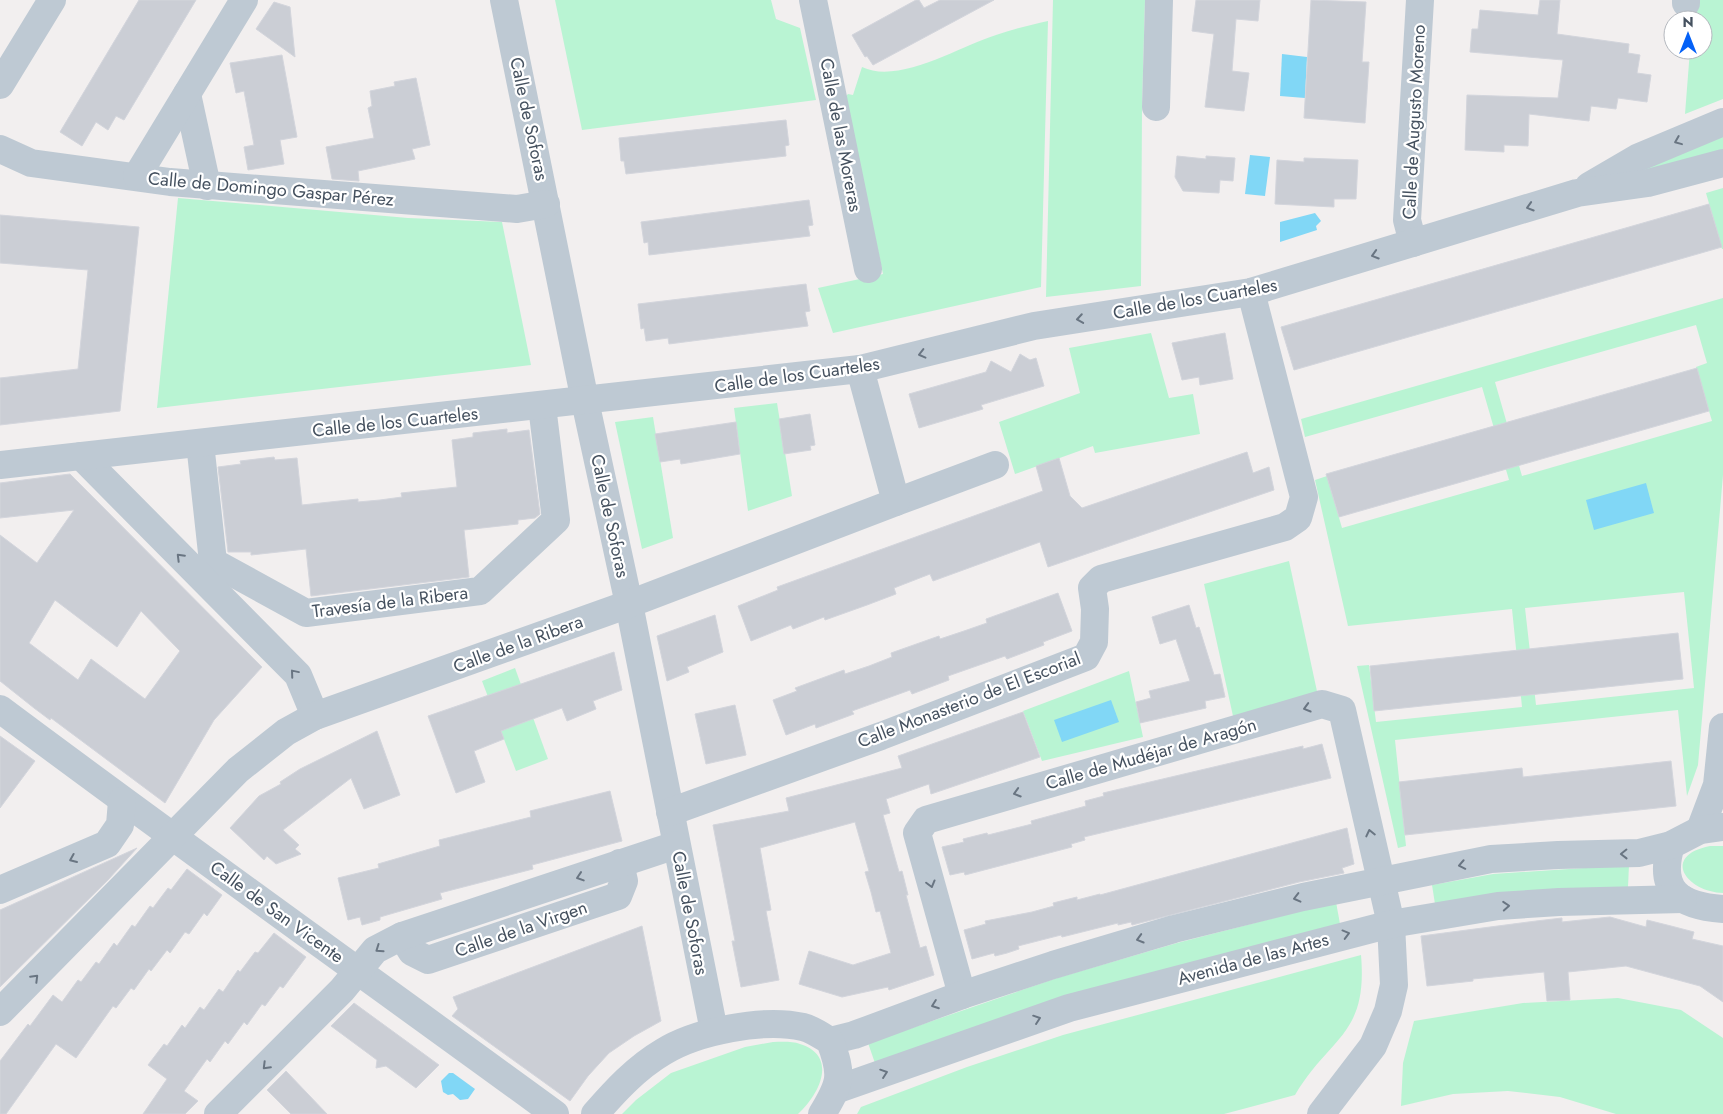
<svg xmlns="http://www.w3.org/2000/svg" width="1723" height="1114" font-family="Jost,sans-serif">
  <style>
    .green { fill: #b9f4d3; fill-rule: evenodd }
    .water { fill: #81d7f6 }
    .building { fill: #cbced5; stroke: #d3d5dc; fill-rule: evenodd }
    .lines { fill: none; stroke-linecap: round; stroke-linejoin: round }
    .minor { stroke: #bec9d3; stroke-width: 28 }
    .oneway { stroke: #697582 }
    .labels { text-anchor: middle; stroke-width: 4.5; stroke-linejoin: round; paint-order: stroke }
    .street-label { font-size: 18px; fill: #45515f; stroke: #fff }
  </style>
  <rect width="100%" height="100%" fill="#f2efef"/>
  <g class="green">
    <path d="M555,0H771L776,19L800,28L816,100L582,130Z"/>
    <path d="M1053,0H1145L1142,106L1141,286L1046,297Z"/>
    <path d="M1695,0H1723V99L1685,114L1690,50H1703V20H1693Z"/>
    <path d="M1048,21L1041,287L833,333L818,288L883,274L845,97L848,94L853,95L862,67C899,85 960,46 996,35C1013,29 1031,25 1048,21Z"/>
    <path d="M1723,133V154L1646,176L1643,165Z"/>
    <path d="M1723,188V249H1722L1706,193Z"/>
    <path d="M178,198L408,218L502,222L531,365L157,408Z"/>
    <path d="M1723,298V475L1698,765L1687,796L1678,710L1395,740L1406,846L1398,848L1357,666L1369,665L1376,722L1522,707L1512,609L1348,626L1315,480L1327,476L1342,528L1509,480L1482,387L1305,437L1301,419ZM1696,325L1707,363L1696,367L1712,421L1522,476L1495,382ZM1684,592L1694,688L1536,705L1525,608Z"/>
    <path d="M1151,333L1169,398L1193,394L1200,434L1095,453L1093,446L1015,474L999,422L1080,393L1069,348Z"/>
    <path d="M777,403L792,496L748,511L734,408Z"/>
    <path d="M653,417L673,538L642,549L615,422Z"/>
    <path d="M1289,561L1318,696L1233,716L1204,584Z"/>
    <path d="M515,668L548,759L516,771L482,681Z"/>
    <path d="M1129,671L1143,737L1042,761L1023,711Z"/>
    <path d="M1710,846H1723V893C1687,892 1660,856 1710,846Z"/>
    <path d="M1629,865L1628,887L1435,904L1432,885L1493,874Z"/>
    <path d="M1336,902L1340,924L876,1066L868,1043L1057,978L1177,943Z"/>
    <path d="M1361,955C1368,1036 1330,1036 1295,1095L1224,1114H857L861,1107L967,1067L1063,1035Z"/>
    <path d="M1618,998L1681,1010L1723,1038V1114H1616L1560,1097L1508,1091L1453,1094L1401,1106L1403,1063L1414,1021L1523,1003Z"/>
    <path d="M773,1042C781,1042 792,1041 800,1044C839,1056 819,1095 798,1114H622L636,1100L671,1073L745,1047Z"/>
  </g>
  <g class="water">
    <path d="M1282,54L1307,57L1305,98L1280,96Z"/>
    <path d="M1250,155L1270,157L1265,196L1245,194Z"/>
    <path d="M1315,213L1321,221L1316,226L1317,230L1280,242V222Z"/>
    <path d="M1646,483L1654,513L1594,530L1586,500Z"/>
    <path d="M1111,700L1119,722L1062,742L1054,720Z"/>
    <path d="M449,1073H453L475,1089L468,1099L460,1100L453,1094L448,1095L443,1092L441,1081Z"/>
  </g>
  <g class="building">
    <path d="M139,0H196L124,120L116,116L108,130L96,122L82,146L60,132Z"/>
    <path d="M916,0H919L924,8L940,0H994L873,65L867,56L865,57L852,35Z"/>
    <path d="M1196,0H1260L1258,21L1236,19L1232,71L1249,73L1244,111L1205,107L1214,34L1192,31Z"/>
    <path d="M1311,0L1366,2L1362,62H1369L1365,123L1304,118Z"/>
    <path d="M1540,0H1560L1557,34L1629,44L1628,53L1640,55L1637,73L1651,75L1647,102L1618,98L1616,109L1591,106L1589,121L1529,114L1528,146L1504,145V152L1465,150L1467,95L1558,98L1563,60L1470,52L1472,29H1478L1480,10L1538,15Z"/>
    <path d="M274,2L290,7L295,57L256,29Z"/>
    <path d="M282,55L297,137L280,140L284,164L248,170L244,147L254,145L244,91L236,93L230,63Z"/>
    <path d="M416,78L430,145L412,149L415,159L358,171L359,181L332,179L326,147L374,138L368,108L372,106L370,91L395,86L394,82Z"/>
    <path d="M786,120L789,145L785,146L786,156L626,174L624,161H621L619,138Z"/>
    <path d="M1177,156L1206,159V156L1235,158L1233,181L1220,180L1219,193L1183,191L1175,177Z"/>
    <path d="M1304,158L1358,160L1356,199H1334V207L1275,204L1277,160L1304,162Z"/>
    <path d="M809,200L813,225L808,226L810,236L649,255L648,242L644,243L641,222Z"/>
    <path d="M1709,204L1722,247L1294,370L1281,327Z"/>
    <path d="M0,215L139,227L120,411L0,425V378L78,369L88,270L0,263Z"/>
    <path d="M806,284L810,311L805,312L808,326L669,344L668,338L646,341L644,328L641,329L638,304Z"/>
    <path d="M1225,333L1233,379L1200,385L1199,377L1182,380L1172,343Z"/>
    <path d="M1020,354L1030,360L1036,358L1044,386L981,405L983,409L919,428L909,394L986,372L991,361L1011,372Z"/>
    <path d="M1697,368L1709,411L1339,517L1326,474Z"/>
    <path d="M810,414L815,445L810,446L811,450L784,454L779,419Z"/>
    <path d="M736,422L740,454L681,464L680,459L660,462L655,434Z"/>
    <path d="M507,429V433L529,430L540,514L535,518L518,520V524L464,530L469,577L311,596L306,549L251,555V552H228L218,467L241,464L240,461L274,457L275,460L297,458L302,505L358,499V502L380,500L402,497L401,493L457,487L452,440L473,437V433Z"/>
    <path d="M1247,452L1253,473L1269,467L1274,490L1048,567L1040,542L933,581L930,574L894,588L896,594L867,605L825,620L824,617L793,629L791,625L751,641L738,606L778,590L777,587L1043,491L1036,466L1059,458L1070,496L1082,508Z"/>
    <path d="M70,474L262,667L214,720L165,803L51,718L50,720L34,708L0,681V535L37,563L74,510L0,518V483ZM55,600L117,647L141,611L180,651L145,699L91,659L78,680L29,643Z"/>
    <path d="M1058,593L1072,631L1043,642L1044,645L1007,659L1005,656L948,676L949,680L912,694L910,690L852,711L854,714L816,728L815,724L786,735L773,700L797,691L795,688L844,670L845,674L869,666L892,657L891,653L939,636L940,639L964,631L987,623L986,619Z"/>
    <path d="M1189,605L1196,628L1199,627L1214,675L1220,674L1225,697L1205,701L1206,708L1140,723L1136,702L1151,698L1149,691L1190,681L1176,639L1160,644L1152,617Z"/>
    <path d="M715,615L723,652L687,667L689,672L667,681L657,636Z"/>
    <path d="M1678,633L1683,679L1374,711L1370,666Z"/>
    <path d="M614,652L622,690L593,701L596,709L567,721L562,708L501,731L504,739L474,751L485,782L456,793L428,716Z"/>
    <path d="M735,705L746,755L706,764L695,714Z"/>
    <path d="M1023,712L1040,757L931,794L929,784L886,799L890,813L883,815L899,872L902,871L908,895H906L920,948L926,946L934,975L889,990L888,987L842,997L799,984L809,951L853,965L891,953L880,911L876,912L871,892L865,872L869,871L855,822L760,848L771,910L766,911L779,980L741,987L732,941H735L713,825L789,811L786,798L902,768L898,756Z"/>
    <path d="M377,731L400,795L364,809L351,778L283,830L299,845L295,849L301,854L276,864L267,856L264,860L230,828L259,796L281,784L280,782L300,769Z"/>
    <path d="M0,736L35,761L0,808Z"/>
    <path d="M1322,744L1331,778L1084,837L1085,840L1071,844L1072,847L965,875L964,872L950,875L942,847L964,842L963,839L987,833L988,835L1032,824L1031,821L1086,806L1085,801L1104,796L1103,793L1303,746V749Z"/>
    <path d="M1671,761L1676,806L1405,835L1399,782L1522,768L1523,777Z"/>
    <path d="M610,791L622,841L532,865L533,869L440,893L442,899L380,917V920L362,925L360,917L348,920L338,878L379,868L378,864L440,846L439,840L531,817L530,811Z"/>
    <path d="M1347,828L1354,864L1342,868L1344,873L1299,882L1132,925L1131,922L1118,925V923L1062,937L1061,935L1018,946L1019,949L1007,953L995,956L994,953L972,959L964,930L986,924L985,921L1032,912L1054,906L1053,903L1077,897V900L1100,894V895Z"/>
    <path d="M137,848L108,880L0,987V910Z"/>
    <path d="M187,869L222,895L207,916L204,913L189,934L185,932L170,953L167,950L151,971L149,969L134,990L131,988L116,1008L113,1006L76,1058L56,1044L6,1114H0V1061L28,1024L30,1026L53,995L62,1002L78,980L81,982L96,962L99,964L114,943L117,946L132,925L135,927L150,906L153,908L168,888L171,890Z"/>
    <path d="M1610,917L1646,927L1647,920L1671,926L1694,932L1692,939L1723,946V1002L1700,986L1626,966L1568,972L1570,1000L1547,1001L1544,972L1473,979V981L1427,986L1421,936L1536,921L1562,918V922Z"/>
    <path d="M642,926L661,1021L634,1036L609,1053L588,1076L570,1101L452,1016L458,1009L453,997Z"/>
    <path d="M274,933L306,957L283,988L280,986L265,1006L262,1004L247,1025L244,1022L228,1044L225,1041L210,1062L207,1059L184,1091L198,1101L185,1114H143L167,1079L148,1065L164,1044L167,1046L182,1025L185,1028L200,1007L204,1010L219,989L223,992L238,970L240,972L255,952L258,953Z"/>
    <path d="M354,1003L413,1046L439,1065L416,1088L386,1066L376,1068L377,1060L331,1026Z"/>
    <path d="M286,1071L327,1114H291L267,1090Z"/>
  </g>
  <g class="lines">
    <g class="minor">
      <path d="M504,0L585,401L629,604L714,1031"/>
      <path d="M813,0L868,269"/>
      <path d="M1686,3V0"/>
      <path d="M0,85L52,0"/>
      <path d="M187,94L207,186"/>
      <path d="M1156,107L1159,0"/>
      <path d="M0,149L31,163L170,182L517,209L546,204"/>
      <path d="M137,176L244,0"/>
      <path d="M1589,186L1637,158L1723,122"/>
      <path d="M1413,243L1407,220L1420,0"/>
      <path d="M200,443L213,562L306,613L480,591L556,520L542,406"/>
      <path d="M81,456L298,675L315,716"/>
      <path d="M0,465L860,369L1034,326L1251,292L1577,193L1648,183L1723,163"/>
      <path d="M896,502L995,465"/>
      <path d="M0,709C183,846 370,979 555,1114"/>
      <path d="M670,812L881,736L1086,657L1094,642L1095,609L1092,588L1101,579L1285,527L1298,518L1304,497L1251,292"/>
      <path d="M1700,830L1717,785L1723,727"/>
      <path d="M1671,845C1657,891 1680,906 1723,909"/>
      <path d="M0,890L107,844L120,825L122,801"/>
      <path d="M402,936L412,952L428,960L618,896L624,881L620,863"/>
      <path d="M962,995L917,833L926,820L1322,704L1342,710L1391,924L1394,985L1388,1011L1373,1046L1321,1114"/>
      <path d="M0,1012L238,770L286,732L315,716L629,604L896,502L860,369"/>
      <path d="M830,1041L854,1035L962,995L1053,965L1174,929L1303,897L1491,859L1558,855L1639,853L1671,845L1700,830L1723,827"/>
      <path d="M838,1089L1069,1008L1391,924L1498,906L1559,902L1683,899"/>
      <path d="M218,1114L342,990L375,950L402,936L676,845"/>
      <path d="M595,1114C615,1091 636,1068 663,1052C697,1031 764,1018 803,1027C812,1029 822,1036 830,1041C843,1075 841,1083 822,1114"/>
    </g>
  </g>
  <defs><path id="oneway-chevron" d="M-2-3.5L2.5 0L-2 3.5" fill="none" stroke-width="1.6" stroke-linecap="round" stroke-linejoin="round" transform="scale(1.25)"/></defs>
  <g class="oneway">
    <use href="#oneway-chevron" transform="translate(1678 141) rotate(158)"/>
    <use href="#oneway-chevron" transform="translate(1530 207) rotate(163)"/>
    <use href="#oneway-chevron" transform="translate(1375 255) rotate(163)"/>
    <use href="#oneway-chevron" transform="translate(1080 319) rotate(171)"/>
    <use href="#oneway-chevron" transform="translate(922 354) rotate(166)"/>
    <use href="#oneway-chevron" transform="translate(180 557) rotate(-135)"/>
    <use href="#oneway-chevron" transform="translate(294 673) rotate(-130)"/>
    <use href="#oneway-chevron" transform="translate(1307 708) rotate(164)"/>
    <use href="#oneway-chevron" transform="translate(1017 793) rotate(163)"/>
    <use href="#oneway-chevron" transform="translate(1370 833) rotate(-103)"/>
    <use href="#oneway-chevron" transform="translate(1624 854) rotate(179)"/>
    <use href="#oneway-chevron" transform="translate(73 859) rotate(157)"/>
    <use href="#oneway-chevron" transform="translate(1462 865) rotate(169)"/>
    <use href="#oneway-chevron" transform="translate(580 877) rotate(162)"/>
    <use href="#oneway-chevron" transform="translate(931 884) rotate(75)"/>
    <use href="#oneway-chevron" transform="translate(1297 898) rotate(166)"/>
    <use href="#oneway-chevron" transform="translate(1506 906) rotate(-4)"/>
    <use href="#oneway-chevron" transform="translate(1346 934) rotate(-15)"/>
    <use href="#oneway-chevron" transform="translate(1140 939) rotate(164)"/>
    <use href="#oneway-chevron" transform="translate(379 949) rotate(145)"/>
    <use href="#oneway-chevron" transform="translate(35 978) rotate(-45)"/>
    <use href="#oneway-chevron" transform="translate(935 1005) rotate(160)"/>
    <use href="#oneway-chevron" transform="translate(1037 1019) rotate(-19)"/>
    <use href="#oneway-chevron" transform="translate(266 1066) rotate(135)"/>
    <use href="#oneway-chevron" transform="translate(884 1073) rotate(-19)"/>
  </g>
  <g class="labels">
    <g class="street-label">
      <text transform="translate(529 119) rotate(78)" y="6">Calle de Soforas</text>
      <text transform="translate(1414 122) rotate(-87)" y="6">Calle de Augusto Moreno</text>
      <text transform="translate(841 135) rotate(79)" y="6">Calle de las Moreras</text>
      <text transform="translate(271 189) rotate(5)" y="6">Calle de Domingo Gaspar Pérez</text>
      <text transform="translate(1195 299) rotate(-10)" y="6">Calle de los Cuarteles</text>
      <text transform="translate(797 375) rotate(-8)" y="6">Calle de los Cuarteles</text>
      <text transform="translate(395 422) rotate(-6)" y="6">Calle de los Cuarteles</text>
      <text transform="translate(610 516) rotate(78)" y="6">Calle de Soforas</text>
      <text transform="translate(390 602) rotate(-7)" y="6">Travesía de la Ribera</text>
      <text transform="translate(518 644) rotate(-20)" y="6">Calle de la Ribera</text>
      <text transform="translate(969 700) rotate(-21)" y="6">Calle Monasterio de El Escorial</text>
      <text transform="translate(1151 754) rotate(-16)" y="6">Calle de Mudéjar de Aragón</text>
      <text transform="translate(277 912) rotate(36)" y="6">Calle de San Vicente</text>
      <text transform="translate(690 913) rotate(79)" y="6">Calle de Soforas</text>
      <text transform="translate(521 929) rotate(-19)" y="6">Calle de la Virgen</text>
      <text transform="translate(1253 959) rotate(-15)" y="6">Avenida de las Artes</text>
    </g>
  </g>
  <g transform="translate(1688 35)"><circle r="24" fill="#ffffff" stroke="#b5b9bf"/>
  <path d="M0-4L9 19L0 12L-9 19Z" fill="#0461f7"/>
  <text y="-8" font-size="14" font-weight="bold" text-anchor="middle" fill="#45515f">N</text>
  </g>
</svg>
